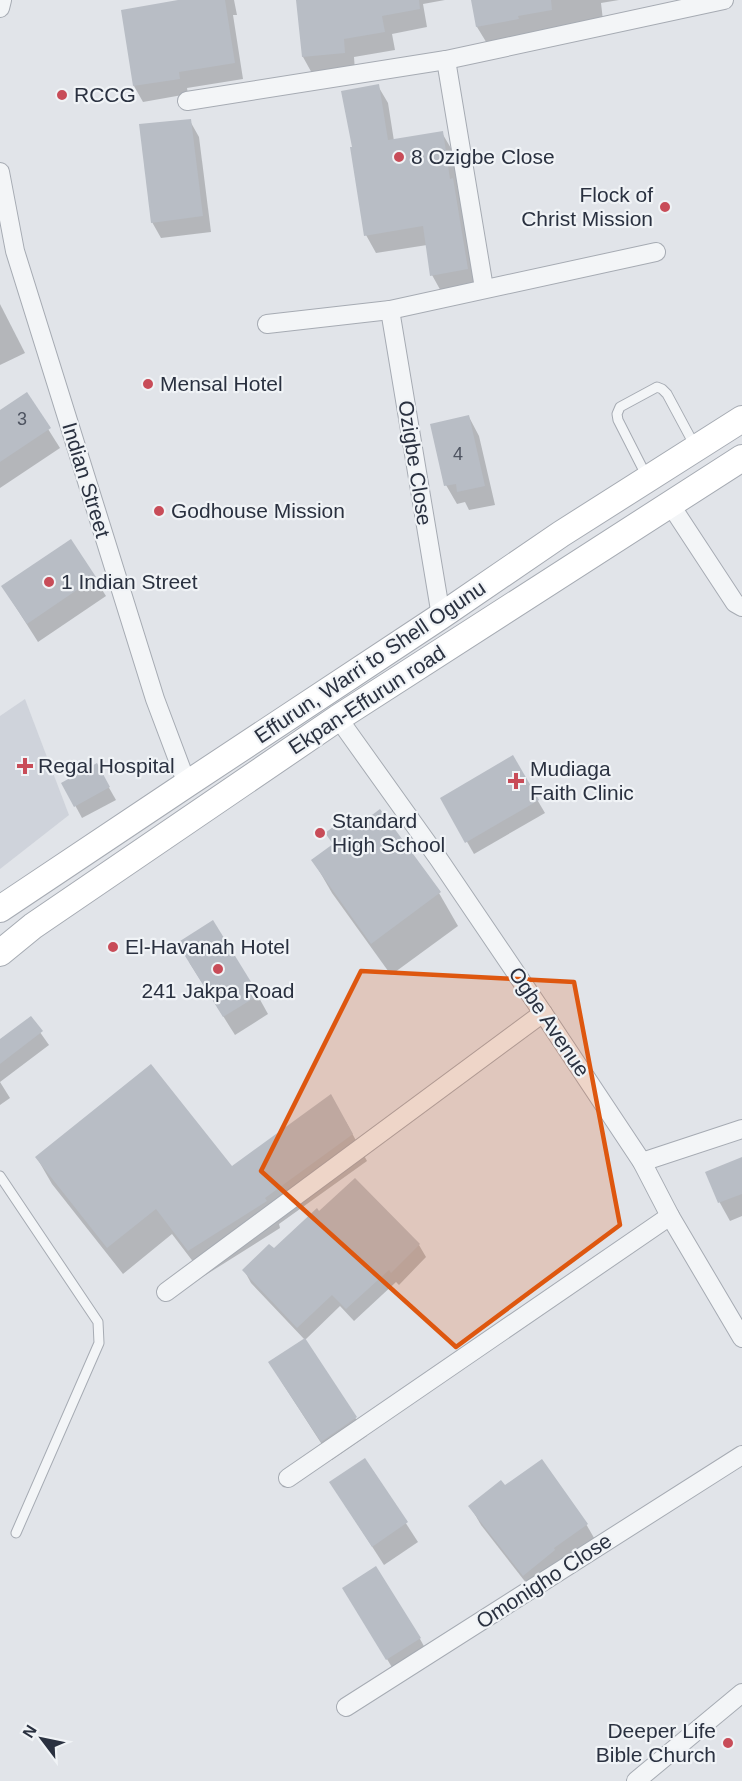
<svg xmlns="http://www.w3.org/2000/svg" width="742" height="1781" font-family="Arial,sans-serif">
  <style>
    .built { fill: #cfd3db }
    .shadow { fill: #0003 }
    .building { fill: #b8bdc5 }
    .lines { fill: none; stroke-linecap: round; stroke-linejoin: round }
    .service-casing { stroke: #a6abb3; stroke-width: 11 }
    .minor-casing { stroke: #a6abb3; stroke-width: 20 }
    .secondary-casing { stroke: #a6abb3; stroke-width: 28 }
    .service { stroke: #f3f5f7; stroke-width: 9 }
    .minor { stroke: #f3f5f7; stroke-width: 18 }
    .secondary { stroke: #fff; stroke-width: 26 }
    .marked { fill: #de570f; fill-opacity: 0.2; stroke: #de570f; stroke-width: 4.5; stroke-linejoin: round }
    .poi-dot { fill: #c84c58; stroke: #f0f3f6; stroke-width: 2 }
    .labels { text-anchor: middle; stroke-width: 4.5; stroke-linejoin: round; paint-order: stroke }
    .number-label { font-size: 18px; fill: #4e5461 }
    .poi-label { font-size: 21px; fill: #2a3140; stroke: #f0f3f6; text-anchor: start }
    .street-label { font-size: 21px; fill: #2a3140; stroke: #f0f3f6 }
  </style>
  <rect width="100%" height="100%" fill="#e1e4e9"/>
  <path class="built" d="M25,699L69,815L0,869V716Z"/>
  <g class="shadow">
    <path d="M187,0H234L237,15H233L243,79L187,88L188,94L143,102L134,86L123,11Z"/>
    <path d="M298,0H445L423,4L427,27L392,34L395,50L354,57L355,71L313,75L303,57Z"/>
    <path d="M472,0H619L601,3L604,29L488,45L477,27Z"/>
    <path d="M378,86L388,103L394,141L442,133L452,150L458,190L463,198L477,287L442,293L432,275L427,245L376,253L366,235Z"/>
    <path d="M190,121L199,137L211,232L161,238L152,222Z"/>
    <path d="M0,304L25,353L0,365Z"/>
    <path d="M26,394L60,448L0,488V412Z"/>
    <path d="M469,417L479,436L495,505L469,510L465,502L457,504L446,485Z"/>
    <path d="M71,541L106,596L38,642L3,587Z"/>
    <path d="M512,757L545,813L474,854L442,798Z"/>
    <path d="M96,765L116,800L82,818L63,783Z"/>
    <path d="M313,860L439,893L458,926L391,975L332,893Z"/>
    <path d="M189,962L258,996L268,1014L235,1035Z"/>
    <path d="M30,1018L49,1045L0,1082L10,1098L0,1105V1041Z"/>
    <path d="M346,1122L367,1161L279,1224L280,1228L204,1276L172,1234L123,1274L52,1184L37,1158L232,1168Z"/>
    <path d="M742,1159V1216L730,1221L720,1203L707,1173Z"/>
    <path d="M419,1245L426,1257L399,1285L396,1282L354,1321L340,1306L305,1340L367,1436L332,1460L281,1381L305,1340L251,1283L244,1270L274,1251Z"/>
    <path d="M365,1460L418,1542L384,1565L331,1483Z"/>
    <path d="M505,1487L586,1524L597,1543L534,1593L481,1525L470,1506Z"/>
    <path d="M355,1607L420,1639L430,1657L398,1677Z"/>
  </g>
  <g class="building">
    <path d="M178,0H225L235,63L179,72L180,79L133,86L121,10Z"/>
    <path d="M296,0H419L420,9L382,16L385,32L344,39L345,53L302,57Z"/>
    <path d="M471,0H551L552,10L518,16L519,19L476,27Z"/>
    <path d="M379,84L388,140L443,131L450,179L453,178L468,269L430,276L423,226L364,236L350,147H352L341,91Z"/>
    <path d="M191,119L203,216L151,223L139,124Z"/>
    <path d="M27,392L51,428L0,462V410Z"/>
    <path d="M469,415L485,486L457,492L456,484L444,486L430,424Z"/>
    <path d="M71,539L96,577L27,624L1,586Z"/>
    <path d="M513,755L539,800L465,843L440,798Z"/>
    <path d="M97,763L110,787L74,807L61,783Z"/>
    <path d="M380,809L441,892L371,944L311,860L333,844L325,833L348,816L356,827Z"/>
    <path d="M213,920L259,995L223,1017L177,943Z"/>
    <path d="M31,1016L43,1031L0,1064V1039Z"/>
    <path d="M151,1064L232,1166L331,1094L353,1134L265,1198L267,1201L188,1251L156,1209L107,1248L35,1157Z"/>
    <path d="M742,1157V1194L718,1203L705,1172Z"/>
    <path d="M355,1178L420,1244L391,1273L389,1270L346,1309L332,1295L297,1328L242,1270L269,1244L274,1248L317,1208L319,1211Z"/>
    <path d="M305,1338L357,1417L321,1442L268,1362Z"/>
    <path d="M365,1458L408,1522L372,1547L329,1482Z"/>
    <path d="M542,1459L588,1524L554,1548L555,1550L523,1576L468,1506L501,1480L505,1485Z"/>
    <path d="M376,1566L421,1638L386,1660L342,1588Z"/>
  </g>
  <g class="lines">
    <g class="service-casing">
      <g id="service">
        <path d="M647,477L618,420L617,414L620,407L657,387L662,389L667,394L696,448"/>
        <path d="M0,1176L98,1322L99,1343L16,1533"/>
      </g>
    </g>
    <g class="minor-casing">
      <g id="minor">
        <path d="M0,8L2,0"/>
        <path d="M446,60L484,288"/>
        <path d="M187,101L446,60L724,0"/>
        <path d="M0,172L15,251L155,699L187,784"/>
        <path d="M390,310L441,616"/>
        <path d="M267,324L390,310L656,252"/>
        <path d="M670,504L735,603L742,607"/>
        <path d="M338,718L438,858L543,1013L642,1162L670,1216L742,1338"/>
        <path d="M642,1162L742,1129"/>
        <path d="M166,1292L543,1013"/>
        <path d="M288,1478L670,1216"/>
        <path d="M346,1707L742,1455"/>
        <path d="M636,1781L742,1693"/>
      </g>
    </g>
    <g class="secondary-casing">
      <g id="secondary">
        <path d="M0,909L187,784L441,616L561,534L742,419"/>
        <path d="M0,953L33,926L338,718L742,458"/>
      </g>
    </g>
    <use href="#service" class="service"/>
    <use href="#minor" class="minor"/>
    <use href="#secondary" class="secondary"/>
  </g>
  <path class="marked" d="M361,971L574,982L620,1225L456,1347L261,1171Z"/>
  <g class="poi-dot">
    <circle cx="62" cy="95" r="6"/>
    <circle cx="399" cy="157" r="6"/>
    <circle cx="665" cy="207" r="6"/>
    <circle cx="148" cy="384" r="6"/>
    <circle cx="159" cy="511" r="6"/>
    <circle cx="49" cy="582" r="6"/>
    <path d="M22 757h6v6h6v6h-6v6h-6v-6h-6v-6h6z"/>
    <path d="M513 772h6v6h6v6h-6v6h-6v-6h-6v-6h6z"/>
    <circle cx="320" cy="833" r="6"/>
    <circle cx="113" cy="947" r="6"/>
    <circle cx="218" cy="969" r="6"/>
    <circle cx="728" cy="1743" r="6"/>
  </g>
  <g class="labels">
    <g class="number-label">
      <text x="22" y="425">3</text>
      <text x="458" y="460">4</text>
    </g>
    <g class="poi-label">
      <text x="74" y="102">RCCG</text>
      <text x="411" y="164">8 Ozigbe Close</text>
      <text x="653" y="202" text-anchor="end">Flock of<tspan x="653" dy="24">Christ Mission</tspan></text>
      <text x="160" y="391">Mensal Hotel</text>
      <text x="171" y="518">Godhouse Mission</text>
      <text x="61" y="589">1 Indian Street</text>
      <text x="38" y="773">Regal Hospital</text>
      <text x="530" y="776">Mudiaga<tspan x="530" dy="24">Faith Clinic</tspan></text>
      <text x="332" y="828">Standard<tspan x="332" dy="24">High School</tspan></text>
      <text x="125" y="954">El-Havanah Hotel</text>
      <text x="218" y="998" text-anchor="middle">241 Jakpa Road</text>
      <text x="716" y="1738" text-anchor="end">Deeper Life<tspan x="716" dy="24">Bible Church</tspan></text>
    </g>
    <g class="street-label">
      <text transform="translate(415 463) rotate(81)" y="7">Ozigbe Close</text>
      <text transform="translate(86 480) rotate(73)" y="7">Indian Street</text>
      <text transform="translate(370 662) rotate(-34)" y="7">Effurun, Warri to Shell Ogunu</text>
      <text transform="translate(367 700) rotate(-33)" y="7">Ekpan-Effurun road</text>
      <text transform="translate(549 1022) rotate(56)" y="7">Ogbe Avenue</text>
      <text transform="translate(544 1581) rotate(-33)" y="7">Omonigho Close</text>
    </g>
  </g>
  <g transform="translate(42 1739) rotate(302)" stroke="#f0f3f6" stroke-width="4.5" paint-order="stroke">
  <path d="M0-4.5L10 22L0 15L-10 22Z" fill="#2a3140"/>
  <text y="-9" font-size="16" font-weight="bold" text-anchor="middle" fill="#2a3140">N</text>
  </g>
</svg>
